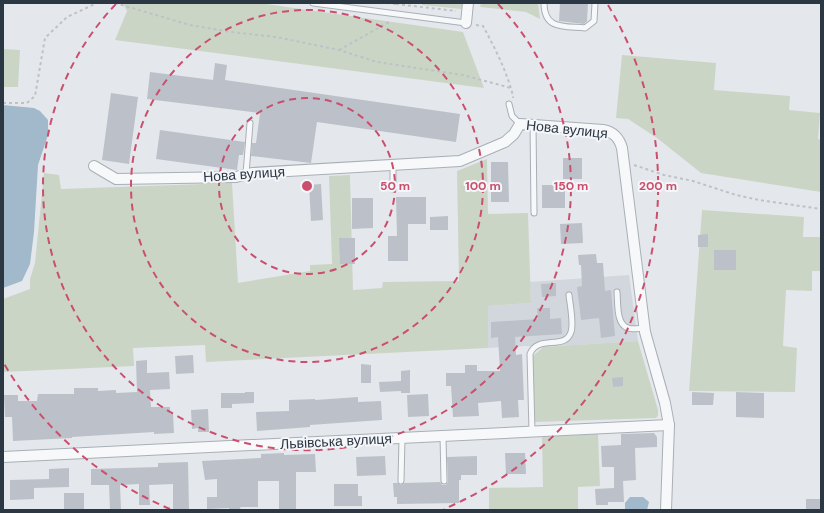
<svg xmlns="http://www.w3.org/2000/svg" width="824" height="513" font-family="'DM Sans',sans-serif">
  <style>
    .built { fill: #d2d7dd }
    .green { fill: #cbd5c6 }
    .water { fill: #a1b9ca }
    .building { fill: #bcc1c9 }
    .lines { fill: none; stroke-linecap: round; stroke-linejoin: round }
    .lane-casing { stroke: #a9afb6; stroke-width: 7 }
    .street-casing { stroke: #a9afb6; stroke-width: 12 }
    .path { stroke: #bec2c7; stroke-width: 2; stroke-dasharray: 3 3; stroke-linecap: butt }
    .lane { stroke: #f7f8fa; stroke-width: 5 }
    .street { stroke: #f7f8fa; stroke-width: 10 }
    .ring { fill: none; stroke: #cb4f6d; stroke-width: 2; stroke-dasharray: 7 5 }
    .labels { text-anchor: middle; stroke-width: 4; stroke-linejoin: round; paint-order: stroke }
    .street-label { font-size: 14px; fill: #2c3744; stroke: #f4f6f9 }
    .centre { fill: #cb4f6d; stroke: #f4f6f9; stroke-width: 2 }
    .ring-label { font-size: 12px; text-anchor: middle; font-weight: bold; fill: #cb4f6d; stroke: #f4f6f9; stroke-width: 4; stroke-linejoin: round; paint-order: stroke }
  </style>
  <rect width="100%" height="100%" fill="#e4e8ec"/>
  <path class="built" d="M629,275L638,341L543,347L527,346L488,348V306L531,303L530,282Z"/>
  <g class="green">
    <path d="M123,3H259L463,32L484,88L115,40L127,11Z"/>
    <path d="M422,3H463L461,9L422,5Z"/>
    <path d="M481,3H538L540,19L526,12L480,7Z"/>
    <path d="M3,49L20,50L18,87H3Z"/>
    <path d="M622,55L716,63L714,90L790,96L789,110L820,113L818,139L821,140V192L701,173L657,138L628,119L616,118Z"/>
    <path d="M487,159L488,214L528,213L531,303L488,306V348L206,362L205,345L133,348L134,366L3,372V299L30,289V279L35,263L44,173L59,175L61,189L232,183L238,283L310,271V265L332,264L329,176L350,175L353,290L382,288L383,282L459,281L457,171Z"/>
    <path d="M702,210L804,217L803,237H821V271H812V291L786,290L783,346L797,348L795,392L689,391Z"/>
    <path d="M638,341L658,410V416L656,418L535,422L533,356L543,347Z"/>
    <path d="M598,434L600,486L578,487V510H489V488L543,487L542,437Z"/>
  </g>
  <g class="water">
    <path d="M3,105L34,108L40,111L48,120V135L38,165L34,232L30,264L22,281L3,288Z"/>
    <path d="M630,497H643L649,502L647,510H625V503Z"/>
  </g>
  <g class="building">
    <path d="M560,3H588L587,21L584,24L559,21Z"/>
    <path d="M215,63L227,65L225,80L460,114L456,142L317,122L311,163L251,156L252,143H256L260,113L147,99L150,72L213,80Z"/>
    <path d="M111,93L138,97L129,164L102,160Z"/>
    <path d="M160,130L245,142L243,155H239L237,170L156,159Z"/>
    <rect x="563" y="158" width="19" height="21"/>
    <path d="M491,162H508L509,202H491Z"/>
    <path d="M321,184L323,220L311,221L309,185Z"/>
    <rect x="542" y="185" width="23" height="23"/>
    <path d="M396,197H426V224H408V261H388V236H397Z"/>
    <path d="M352,198H373V228L352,229Z"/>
    <path d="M448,216V230H430V217Z"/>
    <path d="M582,223L583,243L561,244L560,224Z"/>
    <path d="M708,234V247H698V235Z"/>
    <path d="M339,238H355V264H340Z"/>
    <rect x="714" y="250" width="22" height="20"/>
    <path d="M596,254L597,263H603L605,291L611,290L615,336L601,338L599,318L581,320L577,287L582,286L581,265H579L578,255Z"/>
    <path d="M556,283V296L542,297L541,284Z"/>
    <path d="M537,308H550V319L561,318L562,334L515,337L516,355L522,354L524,400H518L519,417L502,418L501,401L478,403L479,416L453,417L451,386H446V373H465V365H477V371H500L498,337L491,338V322L538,319Z"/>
    <path d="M193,355L194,373L176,374L175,356Z"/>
    <path d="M147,360V373L169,372L170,389L150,390L151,407H170V414H173L174,433L154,434V432L72,437V438L13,441L12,417H5L4,395H18V401H37L38,394H74V388H98V391L116,390V393L137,392L136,361Z"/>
    <path d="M361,364L371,365V383H361Z"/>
    <path d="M410,370V393H401V391L380,392L379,382L401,381V371Z"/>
    <path d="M623,377V386L613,387L612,378Z"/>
    <path d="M245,392H254V403L232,404V408H221V393H245Z"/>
    <path d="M692,392L714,393L713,405H692Z"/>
    <path d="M736,392L764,393V418L736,417Z"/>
    <path d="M428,394L429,416L408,417L407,395Z"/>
    <path d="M358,397V402L381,401L382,420L310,425V427L257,431L256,412L289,411V400L315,399V400Z"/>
    <path d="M208,409L209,432H198V428L192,429L191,410Z"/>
    <path d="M654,433L657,437V447L635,448L636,480L623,481L624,502H608V505H596L595,489L614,488V467H602L601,446L621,445V434Z"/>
    <path d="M284,453V455L315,454L316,472H296V510H279V481H258V507H240L241,510H229V508L207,509V497H217V479L205,480L202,461L261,458V454Z"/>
    <path d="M505,453H525L526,474H506Z"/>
    <path d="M385,456L386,475L357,476L356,457Z"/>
    <path d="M477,456V475H461V480H459V503L397,504V497H394L393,483H397L401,485L405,483L440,482L442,485H446L448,482L447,457Z"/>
    <path d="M188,462L189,510H173V484L149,485L150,505H139V484L120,485L121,510H110L109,485H91V469L158,467V463Z"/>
    <path d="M69,468V487L34,488V499L10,500V480L49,479V469Z"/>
    <path d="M334,484H358V496H362V506H334Z"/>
    <rect x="64" y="493" width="20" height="17"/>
    <path d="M806,499H821V509L806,510Z"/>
  </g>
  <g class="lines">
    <g class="lane-casing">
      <g id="lane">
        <path d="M313,3L466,23"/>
        <path d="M544,3C544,30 564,26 585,28L594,21L595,3"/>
        <path d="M509,104L512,116L520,124"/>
        <path d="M533,124L534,213"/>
        <path d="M393,165V189"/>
        <path d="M246,174L250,123"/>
        <path d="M617,292C618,302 616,325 628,328C633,330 639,328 644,328"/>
        <path d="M532,432L530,354C538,334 565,351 571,332C574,323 570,305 569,295"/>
        <path d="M443,436L444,481"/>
        <path d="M401,481L402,438"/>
      </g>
    </g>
    <g class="street-casing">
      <g id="street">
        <path d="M466,23L468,3"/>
        <path d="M94,166L116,179L236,177L252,173L460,161L505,142L514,134L520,124L603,130C614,132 619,138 622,148L645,332L665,403L669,425L666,510"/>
        <path d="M3,457L669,425"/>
      </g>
    </g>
    <g class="path">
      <path d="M115,3L190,25L231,32L276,37L339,50L377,62L463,75L511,88"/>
      <path d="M387,3L396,4"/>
      <path d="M396,4L456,11"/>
      <path d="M476,25L483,26C495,48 507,72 513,96V98"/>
      <path d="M339,50L389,22"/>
      <path d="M3,103H27L35,96L45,38L67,17L97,3"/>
      <path d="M634,165L664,175L693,181L736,195L759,200L821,209"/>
    </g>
    <use href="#lane" class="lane"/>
    <use href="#street" class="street"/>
  </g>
  <g class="ring">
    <circle cx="307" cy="186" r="88"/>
    <circle cx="307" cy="186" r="176"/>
    <path d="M498 4A264 264 0 1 1 116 4"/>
    <path d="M170 509A351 351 0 0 1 3 362M608 5A351 351 0 0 1 444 509"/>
  </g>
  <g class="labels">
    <g class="street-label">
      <text transform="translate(567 129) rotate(6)" y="5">Нова вулиця</text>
      <text transform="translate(244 174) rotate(-4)" y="5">Нова вулиця</text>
      <text transform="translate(336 441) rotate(-3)" y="5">Львівська вулиця</text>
    </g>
  </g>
  <circle cx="307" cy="186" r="6" class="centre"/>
  <g class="ring-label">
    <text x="395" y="190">50 m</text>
    <text x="483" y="190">100 m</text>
    <text x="571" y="190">150 m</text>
    <text x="658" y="190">200 m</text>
  </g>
  <rect width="824" height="513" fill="none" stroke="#2c3744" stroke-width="8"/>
</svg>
